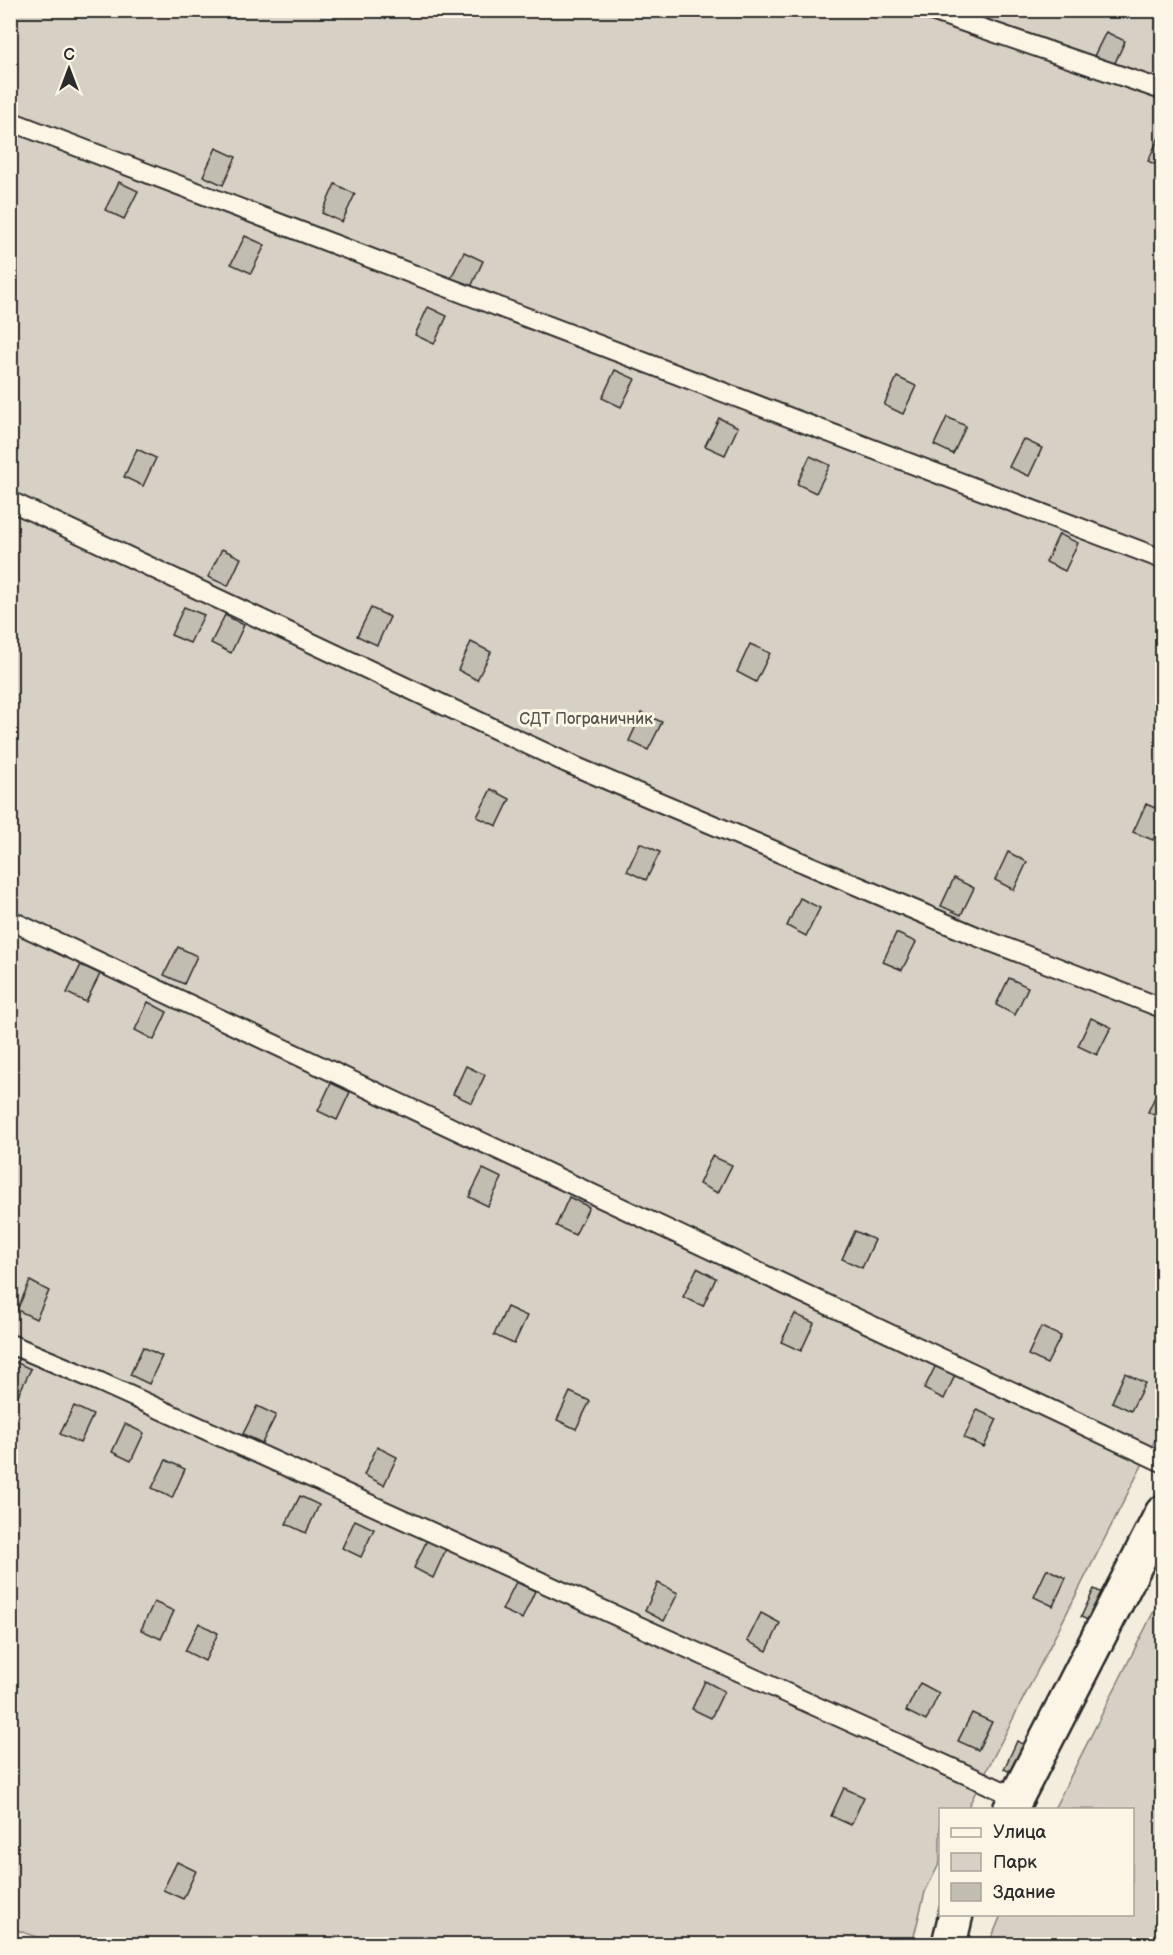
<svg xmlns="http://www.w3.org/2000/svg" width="1173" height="1955" font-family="'Balsamiq Sans',sans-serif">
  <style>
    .green { fill: #d6d1c4; stroke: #807e78; stroke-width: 1.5 }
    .building { fill: #c2bdb1; stroke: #2b2b2b; stroke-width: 1.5 }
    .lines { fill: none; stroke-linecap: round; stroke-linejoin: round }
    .service-casing { stroke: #2b2b2b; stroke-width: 22 }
    .minor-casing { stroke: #2b2b2b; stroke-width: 38 }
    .service { stroke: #fcf5e5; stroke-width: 18 }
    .minor { stroke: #fcf5e5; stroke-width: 33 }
    .labels { text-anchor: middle; stroke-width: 6; stroke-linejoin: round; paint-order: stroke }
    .park-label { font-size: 16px; fill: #565451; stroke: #fcf5e5 }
  </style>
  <rect width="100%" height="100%" fill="#f4edde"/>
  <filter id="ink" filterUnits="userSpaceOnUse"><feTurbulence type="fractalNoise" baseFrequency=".0167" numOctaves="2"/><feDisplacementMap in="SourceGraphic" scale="12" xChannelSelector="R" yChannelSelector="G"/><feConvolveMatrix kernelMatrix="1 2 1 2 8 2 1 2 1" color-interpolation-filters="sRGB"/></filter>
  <g filter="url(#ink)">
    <g class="green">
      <path d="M11,11H1162V1426L967,1809L940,1810V1862L925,1892L912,1944H57L11,1928Z"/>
      <path d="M1162,1595V1944H989L1001,1915L1132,1914V1810L1054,1809Z"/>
    </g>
    <g class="building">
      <path d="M1106,32L1125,41L1112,69L1092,60Z"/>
      <path d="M1161,133L1162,134V168L1148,161Z"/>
      <path d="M216,148L236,157L223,185L203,176Z"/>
      <path d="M119,182L138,191L124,219L105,210Z"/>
      <path d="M335,184L355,194L342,222L322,213Z"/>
      <path d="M245,236L265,245L251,273L231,264Z"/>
      <path d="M464,252L483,261L470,289L450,280Z"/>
      <path d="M428,307L447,316L434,344L415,335Z"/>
      <path d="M615,370L635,379L621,407L602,398Z"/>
      <path d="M897,377L916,386L903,414L884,405Z"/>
      <path d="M947,417L966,426L953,454L934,445Z"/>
      <path d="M719,418L738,427L725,455L705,446Z"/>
      <path d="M1023,439L1042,448L1029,476L1009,467Z"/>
      <path d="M137,449L156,458L143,486L124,477Z"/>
      <path d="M810,456L830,465L816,493L797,484Z"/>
      <path d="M1059,534L1078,543L1065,571L1046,562Z"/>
      <path d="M222,549L241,558L228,586L208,577Z"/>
      <path d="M184,607L204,615L190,643L171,635Z"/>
      <path d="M371,608L390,617L377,645L357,636Z"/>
      <path d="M225,615L244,625L231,653L211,643Z"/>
      <path d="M471,642L491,652L477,680L458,670Z"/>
      <path d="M750,644L770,653L756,682L737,672Z"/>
      <path d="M642,713L662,722L648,750L629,741Z"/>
      <path d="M491,789L510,799L497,826L477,817Z"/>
      <path d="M1146,804L1162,811V820L1153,840L1133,832Z"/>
      <path d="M640,843L660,852L646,880L627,871Z"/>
      <path d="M1008,852L1027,862L1014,890L995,880Z"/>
      <path d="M954,878L974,888L961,915L941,906Z"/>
      <path d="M800,898L820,908L806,936L787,926Z"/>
      <path d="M896,933L916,942L902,970L883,962Z"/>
      <path d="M178,947L197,956L184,984L164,975Z"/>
      <path d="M81,965L100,974L86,1002L67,993Z"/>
      <path d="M1009,978L1028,987L1015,1015L996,1005Z"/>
      <path d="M148,1002L167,1012L154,1040L135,1030Z"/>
      <path d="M1091,1018L1111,1027L1097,1055L1078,1046Z"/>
      <path d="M466,1066L485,1075L472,1103L453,1094Z"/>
      <path d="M331,1083L350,1092L337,1120L318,1111Z"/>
      <path d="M1161,1084H1162V1119L1148,1112Z"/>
      <path d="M712,1156L732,1165L718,1193L699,1184Z"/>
      <path d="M483,1169L502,1178L488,1206L469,1197Z"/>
      <path d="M569,1197L589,1207L575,1235L556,1226Z"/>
      <path d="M855,1231L875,1240L862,1268L842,1259Z"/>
      <path d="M697,1268L716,1278L703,1306L683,1297Z"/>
      <path d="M30,1281L49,1291L36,1319L17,1310Z"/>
      <path d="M507,1307L527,1316L514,1344L494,1335Z"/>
      <path d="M795,1314L814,1323L801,1351L781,1342Z"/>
      <path d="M1041,1327L1061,1336L1047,1364L1028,1355Z"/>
      <path d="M143,1347L162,1356L149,1384L130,1375Z"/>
      <path d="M11,1360L31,1369L17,1397L10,1394Z"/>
      <path d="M938,1361L957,1371L944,1399L924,1389Z"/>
      <path d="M1125,1373L1145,1383L1131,1411L1112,1402Z"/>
      <path d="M570,1392L590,1401L576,1429L557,1420Z"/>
      <path d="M74,1406L93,1415L80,1443L60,1434Z"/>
      <path d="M257,1406L276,1415L262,1443L243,1434Z"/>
      <path d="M977,1410L997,1419L984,1447L964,1438Z"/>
      <path d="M125,1424L144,1433L131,1461L112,1452Z"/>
      <path d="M377,1447L397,1457L384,1485L364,1475Z"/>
      <path d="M166,1460L185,1469L172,1498L152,1488Z"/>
      <path d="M300,1496L319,1505L306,1533L286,1524Z"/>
      <path d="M355,1520L374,1529L361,1557L342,1548Z"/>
      <path d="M427,1540L446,1549L433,1578L414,1568Z"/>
      <path d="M1047,1569L1066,1578L1053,1606L1034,1597Z"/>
      <path d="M516,1582L535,1591L522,1619L502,1610Z"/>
      <path d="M658,1583L678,1593L664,1621L645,1611Z"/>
      <path d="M1094,1589L1113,1598L1100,1626L1081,1617Z"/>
      <path d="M154,1602L174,1611L161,1639L141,1630Z"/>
      <path d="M761,1613L780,1623L767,1651L747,1641Z"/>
      <path d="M199,1623L218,1633L205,1661L185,1651Z"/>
      <path d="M705,1681L724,1691L711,1718L692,1709Z"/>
      <path d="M920,1683L939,1693L926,1721L906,1711Z"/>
      <path d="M972,1713L992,1722L978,1750L958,1741Z"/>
      <path d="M1017,1741L1036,1751L1023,1778L1004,1769Z"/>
      <path d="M844,1788L864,1797L851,1825L831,1816Z"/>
      <path d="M177,1862L196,1871L183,1899L163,1890Z"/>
    </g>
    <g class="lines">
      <g class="service-casing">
        <g id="service">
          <path d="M929,10L1162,90"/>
          <path d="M10,121L1162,559"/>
          <path d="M10,501L567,763L976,936L1162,1008"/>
          <path d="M10,920L1162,1462"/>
          <path d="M10,1344L100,1382L1016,1797"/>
        </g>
      </g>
      <g class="minor-casing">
        <g id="minor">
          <path d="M1010,1810L1162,1513"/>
          <path d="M949,1944L956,1914"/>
        </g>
      </g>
      <use href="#service" class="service"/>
      <use href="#minor" class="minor"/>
    </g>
  </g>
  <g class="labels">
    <g class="park-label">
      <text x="586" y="724">СДТ Пограничник</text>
    </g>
  </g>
  <rect width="1173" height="1955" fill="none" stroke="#fcf5e5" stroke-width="36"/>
  <rect x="18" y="18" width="1137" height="1919" fill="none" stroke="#2b2b2b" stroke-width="2" filter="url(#ink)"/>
  <rect x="939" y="1808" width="195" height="108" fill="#fcf5e5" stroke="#a8a49b" stroke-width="1.5"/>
  <rect x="951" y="1828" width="30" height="9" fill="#fcf5e5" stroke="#a8a49b" stroke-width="1.5"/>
  <text x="993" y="1838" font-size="18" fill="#2b2b2b">Улица</text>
  <rect x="951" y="1853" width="30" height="18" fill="#d6d1c4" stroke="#a8a49b" stroke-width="1.5"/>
  <text x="993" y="1868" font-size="18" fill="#2b2b2b">Парк</text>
  <rect x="951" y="1883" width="30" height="18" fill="#c2bdb1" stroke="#a8a49b" stroke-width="1.5"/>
  <text x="993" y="1898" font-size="18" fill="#2b2b2b">Здание</text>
  <g transform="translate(69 69)" stroke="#fcf5e5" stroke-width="4.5" paint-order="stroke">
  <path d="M0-4.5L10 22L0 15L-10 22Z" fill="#2b2b2b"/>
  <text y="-9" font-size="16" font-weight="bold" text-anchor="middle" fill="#2b2b2b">С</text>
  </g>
</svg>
